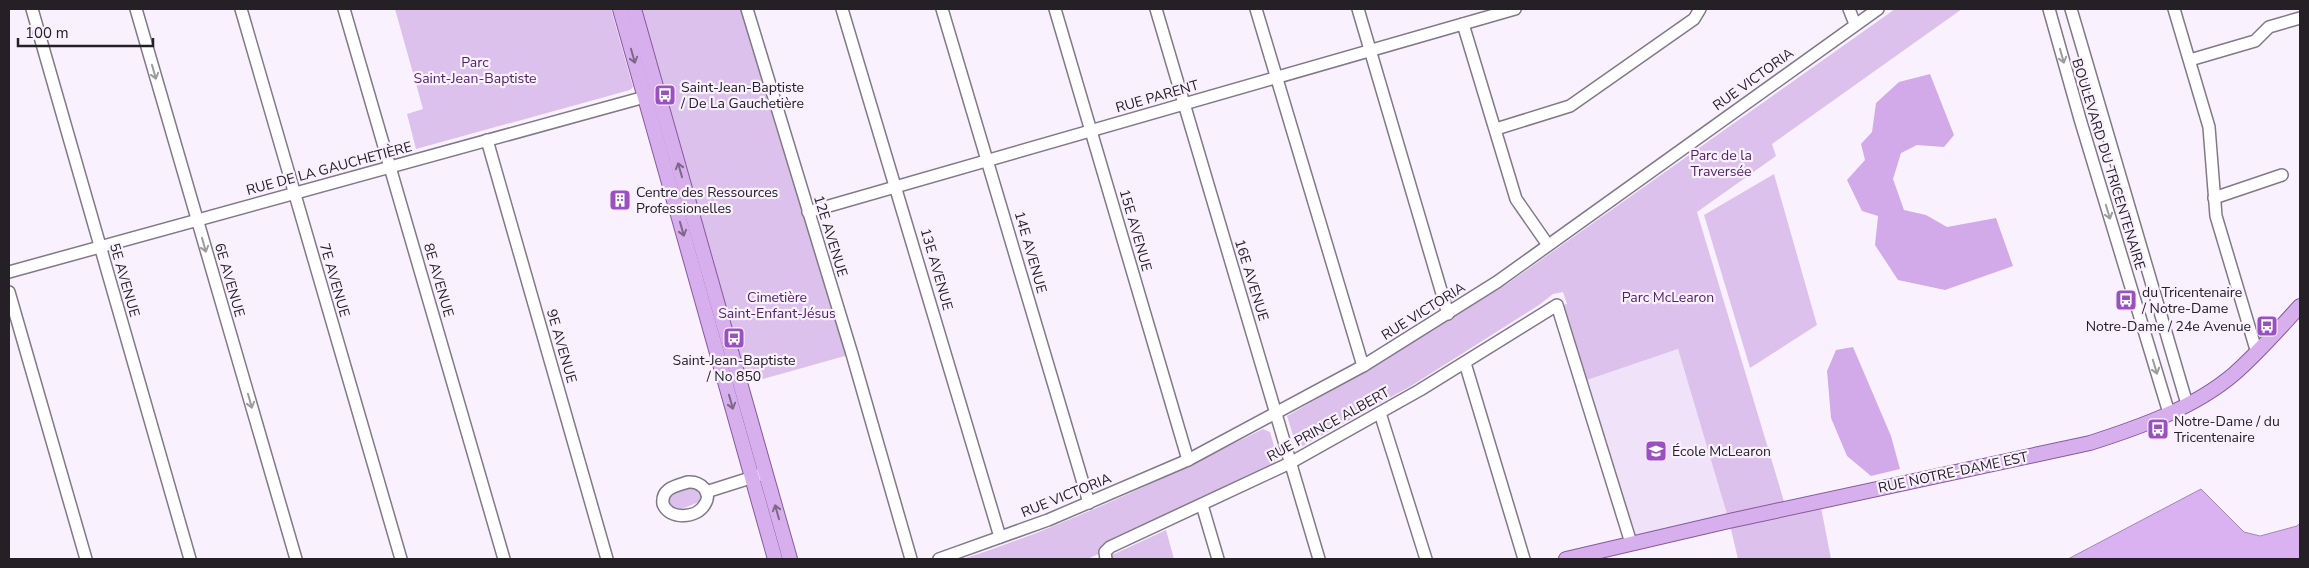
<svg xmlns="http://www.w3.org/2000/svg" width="2309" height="568" font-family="'Nunito Sans',sans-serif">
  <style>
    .built { fill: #f0e2f9 }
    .green { fill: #dcc1ed }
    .forest { fill: #d2aaea }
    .water { fill: #dab2f2; stroke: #a386b5 }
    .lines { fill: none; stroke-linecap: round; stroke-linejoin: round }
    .minor-casing { stroke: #827988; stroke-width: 14 }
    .major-casing { stroke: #865a9e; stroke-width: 16 }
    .minor { stroke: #fff; stroke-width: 11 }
    .major { stroke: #d6afec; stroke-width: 14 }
    .oneway { stroke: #7d6889 }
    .oneway2 { stroke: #9c9b9d }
    .labels { text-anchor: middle; stroke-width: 4.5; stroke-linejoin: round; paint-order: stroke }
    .park-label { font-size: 14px; fill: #52216b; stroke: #faf1ff }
    .street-label { font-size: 14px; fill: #242026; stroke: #faf1ff }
    .poi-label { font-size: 14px; fill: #242026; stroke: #faf1ff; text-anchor: start }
  </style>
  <rect width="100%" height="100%" fill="#faf1ff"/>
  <path class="built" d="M1678,349L1729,521L1631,543L1581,382Z"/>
  <g class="green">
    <path d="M395,9H611L633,87L630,90L416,149L407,114L423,109Z"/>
    <path d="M634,9H747L852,354L741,385Z"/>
    <path d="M1895,9H1962L1772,144L1776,156L1697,212L1786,508L1820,502L1831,559H1738L1729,521L1678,349L1581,382L1557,306L1567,304L1563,292L1553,294L1539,305L1411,386L1301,447L1296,445L1287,416L1359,375L1507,284Z"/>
    <path d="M1774,174L1817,325L1750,368L1704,215Z"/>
    <path d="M1263,429L1270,432L1277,456L1274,463L1103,545L1099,554L1087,559H963C1066,526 1166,477 1263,429Z"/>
    <path d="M690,488L699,491L701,496L699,502L679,510L671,508L669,500L671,495Z"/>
    <path d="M1166,530L1174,559H1111L1112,555Z"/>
  </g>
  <g class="forest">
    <path d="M1930,74L1954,135L1944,147L1917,145L1901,153L1893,179L1904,210L1926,215L1947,227L1996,218L2013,266L1945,290L1898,280L1875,245L1878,216L1862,211L1847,180L1865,160L1861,144L1872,132L1876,103L1899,82Z"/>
    <path d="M1853,347L1891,436L1900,469L1871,476L1847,456L1831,418L1827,371L1836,350Z"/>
  </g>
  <path class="water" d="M2201,489L2244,532L2260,536L2297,526L2300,523V559H2068Z"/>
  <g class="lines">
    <g class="minor-casing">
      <g id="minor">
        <path d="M32,9L190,559"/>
        <path d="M136,9L296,559"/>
        <path d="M241,9L401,559"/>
        <path d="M344,9L504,559"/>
        <path d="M747,9L852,354L911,559"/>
        <path d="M842,9L1000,537"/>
        <path d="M942,9L1089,503"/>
        <path d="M1055,9L1188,460"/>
        <path d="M1156,9L1319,559"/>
        <path d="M1256,9L1363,366"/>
        <path d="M1358,9L1448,314"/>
        <path d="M1849,9L1855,24"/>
        <path d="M2049,9L2080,119L2169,413"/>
        <path d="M2071,9L2187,404"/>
        <path d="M2174,9L2209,127L2216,216L2257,353"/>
        <path d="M1463,24L1516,199L1548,245"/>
        <path d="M2190,60L2255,41L2269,27L2300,18"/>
        <path d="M1496,129L1570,106L1694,19L1700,9"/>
        <path d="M487,140L607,559"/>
        <path d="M2214,198L2282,175"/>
        <path d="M808,212L1515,9"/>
        <path d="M9,272L652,95"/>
        <path d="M9,292L86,559"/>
        <path d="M1465,363L1524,559"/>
        <path d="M1380,413L1426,559"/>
        <path d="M688,482C700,481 713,492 705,504C697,519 669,520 663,504C661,488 676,486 688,482Z"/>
        <path d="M706,492L766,473"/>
        <path d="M1202,505L1218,559"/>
        <path d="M939,559L1048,520L1188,460L1363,366L1497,282L1878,9"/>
        <path d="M1106,559L1105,552L1110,547L1290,463L1420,390L1557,305L1631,543"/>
      </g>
    </g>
    <g class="major-casing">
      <g id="major">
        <path d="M620,9L775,559"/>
        <path d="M634,9L790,559"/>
        <path d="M1566,559L1729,521L2090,443C2140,427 2194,408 2234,374C2258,353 2279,329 2300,306"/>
      </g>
    </g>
    <use href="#minor" class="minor"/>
    <use href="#major" class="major"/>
  </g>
  <defs><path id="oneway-shaft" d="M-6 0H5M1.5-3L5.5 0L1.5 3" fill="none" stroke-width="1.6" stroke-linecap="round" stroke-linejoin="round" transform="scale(1.25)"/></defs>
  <g class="oneway">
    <use href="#oneway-shaft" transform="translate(633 56) rotate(74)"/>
    <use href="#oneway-shaft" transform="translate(680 170) rotate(-106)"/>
    <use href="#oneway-shaft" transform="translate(682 229) rotate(74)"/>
    <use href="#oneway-shaft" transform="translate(731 402) rotate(74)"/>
    <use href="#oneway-shaft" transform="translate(777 512) rotate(-106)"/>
  </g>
  <g class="oneway2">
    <use href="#oneway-shaft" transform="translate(2062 56) rotate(74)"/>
    <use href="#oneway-shaft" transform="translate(154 72) rotate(74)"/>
    <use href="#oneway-shaft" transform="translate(2108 212) rotate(73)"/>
    <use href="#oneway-shaft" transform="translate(204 245) rotate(74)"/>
    <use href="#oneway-shaft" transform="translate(2155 367) rotate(73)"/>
    <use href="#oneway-shaft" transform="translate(250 401) rotate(74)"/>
  </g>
  <defs>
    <g id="bus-square" transform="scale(1.125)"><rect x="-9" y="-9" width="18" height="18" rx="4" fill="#9b50c2" stroke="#faf1ff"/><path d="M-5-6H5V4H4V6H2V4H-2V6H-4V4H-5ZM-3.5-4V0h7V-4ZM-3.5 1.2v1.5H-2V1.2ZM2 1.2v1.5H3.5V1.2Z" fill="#fff"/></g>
    <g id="building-square" transform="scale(1.125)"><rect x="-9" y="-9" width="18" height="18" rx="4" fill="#9b50c2" stroke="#faf1ff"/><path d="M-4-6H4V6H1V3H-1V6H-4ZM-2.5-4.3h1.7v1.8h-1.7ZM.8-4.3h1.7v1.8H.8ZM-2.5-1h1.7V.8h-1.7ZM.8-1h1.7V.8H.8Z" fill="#fff"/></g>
    <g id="school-square" transform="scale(1.125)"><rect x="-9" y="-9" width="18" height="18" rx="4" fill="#9b50c2" stroke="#faf1ff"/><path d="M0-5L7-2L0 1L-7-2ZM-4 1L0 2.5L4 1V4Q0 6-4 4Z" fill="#fff"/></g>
  </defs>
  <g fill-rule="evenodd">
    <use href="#bus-square" x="665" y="95"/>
    <use href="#building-square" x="620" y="200"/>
    <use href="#bus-square" x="2126" y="300"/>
    <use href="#bus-square" x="2267" y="326"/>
    <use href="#bus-square" x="734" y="338"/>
    <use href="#bus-square" x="2158" y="429"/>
    <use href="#school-square" x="1656" y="451"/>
  </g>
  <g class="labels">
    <g class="park-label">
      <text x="475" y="67">Parc<tspan x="475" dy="16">Saint-Jean-Baptiste</tspan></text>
      <text x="1721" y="160">Parc de la<tspan x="1721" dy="16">Traversée</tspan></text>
      <text x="777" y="302">Cimetière<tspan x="777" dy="16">Saint-Enfant-Jésus</tspan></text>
      <text x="1668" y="302">Parc McLearon</text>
    </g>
    <g class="street-label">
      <text transform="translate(1753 79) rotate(-36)" y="5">RUE VICTORIA</text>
      <text transform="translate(1157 96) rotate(-16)" y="5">RUE PARENT</text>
      <text transform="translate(2109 164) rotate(73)" y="5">BOULEVARD DU TRICENTENAIRE</text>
      <text transform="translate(329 168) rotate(-15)" y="5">RUE DE LA GAUCHETIÈRE</text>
      <text transform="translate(1136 230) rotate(74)" y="5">15E AVENUE</text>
      <text transform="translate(831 236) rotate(73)" y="5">12E AVENUE</text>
      <text transform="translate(1031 252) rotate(74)" y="5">14E AVENUE</text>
      <text transform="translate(937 269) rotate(74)" y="5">13E AVENUE</text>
      <text transform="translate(125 280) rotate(74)" y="5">5E AVENUE</text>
      <text transform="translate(230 280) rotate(74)" y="5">6E AVENUE</text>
      <text transform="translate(335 280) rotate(74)" y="5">7E AVENUE</text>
      <text transform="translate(439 280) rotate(74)" y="5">8E AVENUE</text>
      <text transform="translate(1252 280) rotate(73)" y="5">16E AVENUE</text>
      <text transform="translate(1423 311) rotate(-32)" y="5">RUE VICTORIA</text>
      <text transform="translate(562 346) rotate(74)" y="5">9E AVENUE</text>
      <text transform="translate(1328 424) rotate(-29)" y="5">RUE PRINCE ALBERT</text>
      <text transform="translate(1953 472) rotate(-12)" y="5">RUE NOTRE-DAME EST</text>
      <text transform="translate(1066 495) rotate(-22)" y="5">RUE VICTORIA</text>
    </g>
    <g class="poi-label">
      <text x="681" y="92">Saint-Jean-Baptiste<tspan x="681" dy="16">/ De La Gauchetière</tspan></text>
      <text x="636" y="197">Centre des Ressources<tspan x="636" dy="16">Professionelles</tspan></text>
      <text x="2142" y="297">du Tricentenaire<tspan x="2142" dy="16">/ Notre-Dame</tspan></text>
      <text x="2251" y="331" text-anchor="end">Notre-Dame / 24e Avenue</text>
      <text x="734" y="365" text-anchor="middle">Saint-Jean-Baptiste<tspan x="734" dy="16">/ No 850</tspan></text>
      <text x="2174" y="426">Notre-Dame / du<tspan x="2174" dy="16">Tricentenaire</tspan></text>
      <text x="1672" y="456">École McLearon</text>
    </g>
  </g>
  <rect width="2309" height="568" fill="none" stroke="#242026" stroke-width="20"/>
  <path d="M18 38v8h135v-8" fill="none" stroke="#242026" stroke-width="2.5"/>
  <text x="25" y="38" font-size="15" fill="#242026" stroke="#faf1ff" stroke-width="4" paint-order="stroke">100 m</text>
</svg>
